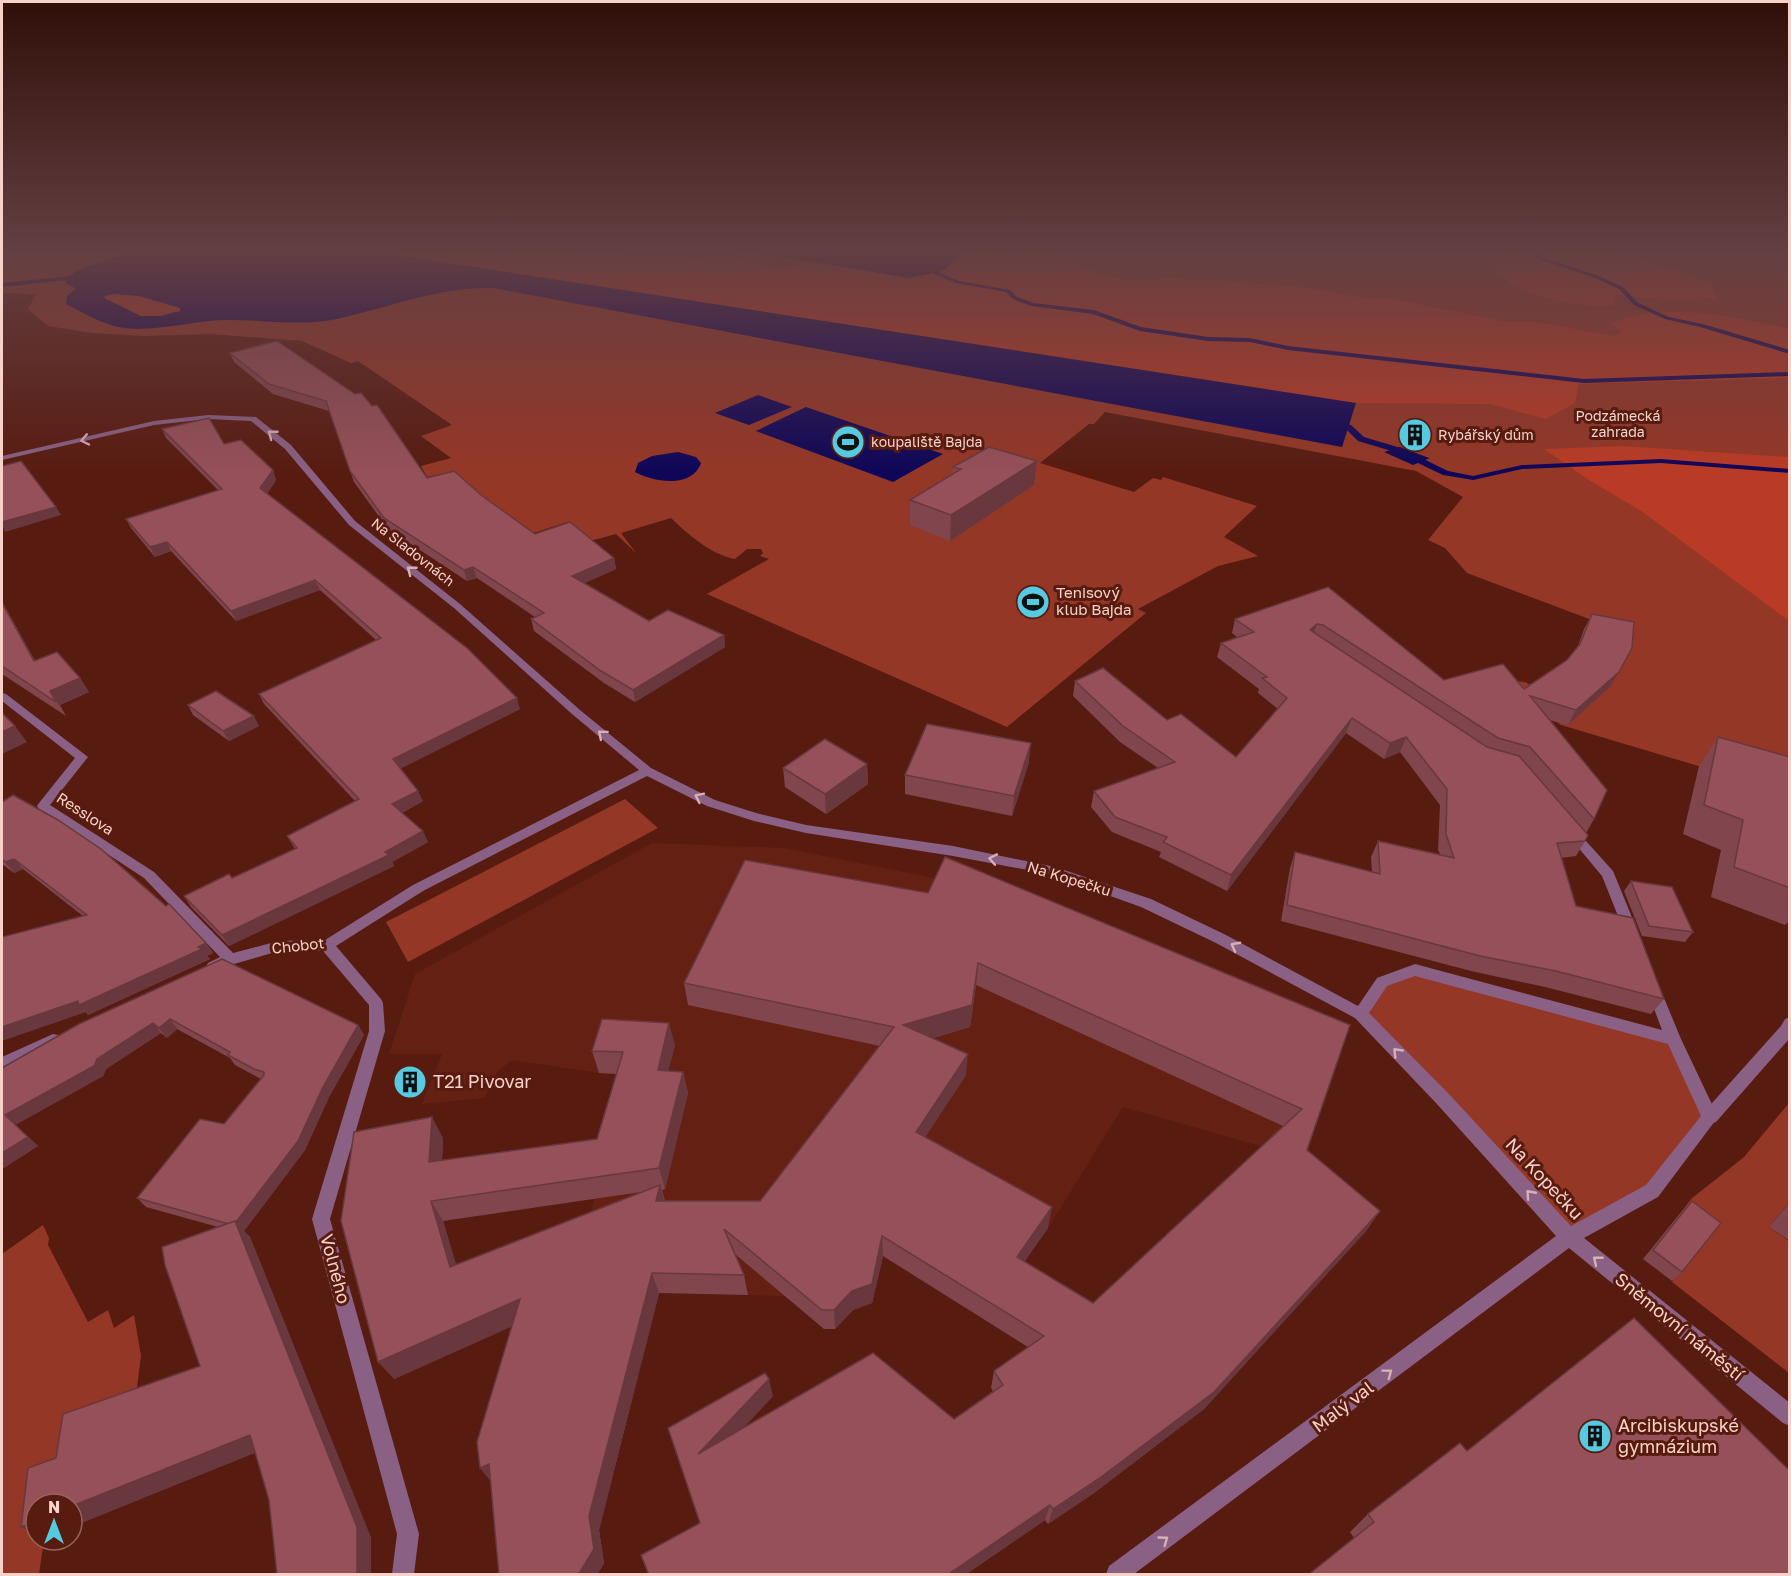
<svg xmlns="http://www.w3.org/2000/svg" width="1791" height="1576" font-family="'Golos Text',sans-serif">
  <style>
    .built { fill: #652014 }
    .green { fill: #953726 }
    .forest { fill: #ba3b25 }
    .water { fill: #0e0658; fill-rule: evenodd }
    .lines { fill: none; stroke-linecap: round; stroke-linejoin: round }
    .stream { fill: #0e0658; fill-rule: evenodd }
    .service { fill: #8a6084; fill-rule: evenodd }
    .minor { fill: #8a6084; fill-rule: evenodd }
    .wall { fill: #80454d; fill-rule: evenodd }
    .shaded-wall { fill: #68383e }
    .building { fill: #955059; stroke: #68383e; stroke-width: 1.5; fill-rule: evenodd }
    .oneway { stroke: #d7afb4 }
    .labels { text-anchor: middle; stroke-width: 6; stroke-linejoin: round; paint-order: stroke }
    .far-park-label { font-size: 14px; fill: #f4d3cb; stroke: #581b10 }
    .far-poi-label { font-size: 14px; fill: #f8d1c9; stroke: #581b10; text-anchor: start }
    .far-street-label { font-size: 14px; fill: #f8d1c9; stroke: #581b10 }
    .poi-label { font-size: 15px; fill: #f8d1c9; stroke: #581b10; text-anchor: start }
    .street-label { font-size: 15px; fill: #f8d1c9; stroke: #581b10 }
    .near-poi-label { font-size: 18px; fill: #f8d1c9; stroke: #581b10; text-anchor: start }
    .near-street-label { font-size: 18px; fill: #f8d1c9; stroke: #581b10 }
  </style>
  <rect width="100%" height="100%" fill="#581b10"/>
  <path class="built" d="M652,843L784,848L944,880L1340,1047L1271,1149L1123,1107L1048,1228L1014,1277L885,1199L828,1259L784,1296L632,1292L577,1281L593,1204L629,1074L599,1073L512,1060L497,1072L484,1098L422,1104L442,1054H389L415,974Z"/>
  <g class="green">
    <path d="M2,252H1789V793L1561,725L1495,679L1525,682L1580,712L1624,632L1467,573L1445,548L1428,540L1463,497L1416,471L1105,412L1094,424H1089L1040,463L1134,492L1153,478L1161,480L1163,477L1257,506L1224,537L1258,556L1218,566L1138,609L1146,613L1007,727L707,594L769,559L760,556L763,553L761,549H747L735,559C710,554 689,535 671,518L621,533L636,553L616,534L590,541L567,522L500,544L449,476L446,473L427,477L421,466L451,458L421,436L452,425L358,361L351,363L302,341L210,334L146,336L92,333L48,326L28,309L36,294L2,293Z"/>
    <path d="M625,799L658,828L408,962L386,922Z"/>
    <path d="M1423,973L1673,1039L1710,1117L1671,1166L1624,1206L1569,1237L1360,1014L1382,982Z"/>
    <path d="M1789,1103V1205L1788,1204L1769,1227L1789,1241V1373L1672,1282L1710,1232L1682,1211L1691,1199L1744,1157Z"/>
    <path d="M43,1225L49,1238L48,1245L88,1322L108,1310L114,1328L134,1315L141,1356L134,1410L36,1504V1540H44L39,1574H2V1254Z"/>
  </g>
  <g class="forest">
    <path d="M377,252H751L752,254L735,255L737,259C762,267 784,275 808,261L910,278L943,271L965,252H1048L1097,273L1125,280L1148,281L1160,278L1195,279L1304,287L1369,299H1392L1506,322H1536L1614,336L1622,332L1611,323C1667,300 1733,317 1789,329V378L1579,384L1575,403L1546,419L1490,404L1356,403Z"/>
    <path d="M1504,252H1591L1612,254L1651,262L1710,282L1717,299L1668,300L1616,295L1612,300L1614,305C1572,308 1517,298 1488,264L1494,255Z"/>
    <path d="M113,294L139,296L181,308L180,311L160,316H141L104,298V296Z"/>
    <path d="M1622,446L1789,457V621L1640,510L1592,482L1544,449Z"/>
  </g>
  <g class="water">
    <path d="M135,252H377L1356,403L1342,447L493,288C438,287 390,307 337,319C300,327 262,319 224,320C191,321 157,332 124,328C103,325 84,313 66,304L67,296L76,289L65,282C73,266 118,257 135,252ZM113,294L139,296L180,308V311L160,316H141L104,298L105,296Z"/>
    <path d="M751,252H965L943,271L910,278Z"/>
    <path d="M758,395L792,407L749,425L715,413Z"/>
    <path d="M806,407L943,454L893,482L756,431Z"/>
    <path d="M1400,447L1429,458H1430L1413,465L1384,452Z"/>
    <path d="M678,452L696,457L701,463C692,489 653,482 635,472L638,463L652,456Z"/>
  </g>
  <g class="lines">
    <g class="stream">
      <path d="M576,252H756L700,257Z"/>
      <path d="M1532,252H1537L1542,257L1599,276L1623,287L1638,303L1669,317L1703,324L1790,350V354L1700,327L1665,319L1634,305L1619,289L1595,278L1538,259Z"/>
      <path d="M936,271L959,281L1010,290L1017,297L1034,303L1094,310L1141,327L1208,337L1250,338L1288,346L1584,379L1790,372V376L1584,383L1288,350L1250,342L1208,341L1140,331L1093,314L1031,306L1013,299L1006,292L956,283L934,274Z"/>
      <path d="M81,275L83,278L2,287V283Z"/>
      <path d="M1330,422L1351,425L1364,437L1401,448L1448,471L1473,476L1522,465L1661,459L1790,469V473L1661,463L1522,469L1473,480L1443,475L1395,452L1358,441L1346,429L1330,426Z"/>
    </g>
    <path class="service" d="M1790,1017V1038L1716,1122L1710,1124L1704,1122L1702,1117L1704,1112L1781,1026L1785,1019Z"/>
    <g class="minor">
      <path d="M208,415L256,417L291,445L355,521L460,604L580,710L651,768L715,800L756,813L806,825L953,846L1055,867L1151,899L1226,935L1358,1006L1377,978L1415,964L1662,1030L1647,990L1649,986L1654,984L1659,986L1681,1039L1718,1117L1658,1197L1584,1238L1790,1403V1426L1783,1423L1569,1248L1134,1574H1106L1109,1566L1556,1236L1436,1103L1355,1018L1216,943L1141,907L1049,874L953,856L806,833L754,821L707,806L647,776L423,891L336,946L381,999L383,1003L385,1031L330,1219L419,1534L414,1574H392L397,1534L312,1219L369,1031V1005L323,951H279L234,964L213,973L208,971L206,967L208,963L220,957L144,878L39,809L37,806L39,803L75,758L2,701V693L6,694L88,757L50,805L154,872L233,953L279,941L325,940L413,885L639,770L572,714L454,608L349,525L285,449L251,421L208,419L154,425L2,460V456L154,421ZM1415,976L1668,1044L1701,1116L1646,1185L1571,1226L1448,1093L1369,1013L1387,986Z"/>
      <path d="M1573,830L1577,831L1613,871L1638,932L1636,936L1631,937L1626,936L1602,876L1567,834Z"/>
      <path d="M53,1034L58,1035L61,1040L58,1045L2,1071V1057Z"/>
    </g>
  </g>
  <g class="wall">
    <path d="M277,341L427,478L481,495L535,534L614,558L616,569L584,583L649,621L724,635L725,647L635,702L604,683L534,631L531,619L535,617L477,578L467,581L388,529L354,482L329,411L273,394L234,362L230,353Z"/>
    <path d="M162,429L224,444L273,470L276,480L267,494L520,709L400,768L423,801L402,813L428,842L392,862L394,866L229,946L191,907L184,896L232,878L295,849L287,836L355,801L264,704L259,694L376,640L320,590L236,621L171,551L155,557L131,528L126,519L218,490L166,438Z"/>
    <path d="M1037,461L1034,485L950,541L910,525V500L953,474V467Z"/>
    <path d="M1328,587L1444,680L1524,689L1567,660L1577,649L1584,629L1592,614L1610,687L1568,725L1549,720L1594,819L1586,833L1585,841L1576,856L1561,858L1576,906L1664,999L1651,1014L1545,987L1471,971L1281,921L1290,868L1295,852L1372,872L1371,857L1378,841L1440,854L1438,850L1440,805L1400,752L1384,759L1346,733L1227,891L1159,857L1161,852L1112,832L1091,807L1094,791L1158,768L1120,742L1073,696L1075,681L1167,720L1236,757L1278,709L1258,693L1259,689L1217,657L1221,643L1237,637L1232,633L1235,619Z"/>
    <path d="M2,601L35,661L80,678L89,692L60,705L66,716L2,674Z"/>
    <path d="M188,705L259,726L229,741L193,715Z"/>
    <path d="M1718,737L1790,757V920L1785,925L1711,897L1721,850L1683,834L1699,766Z"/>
    <path d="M1029,762L1012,816L905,794V775Z"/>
    <path d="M867,764L868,784L826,814L785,787L783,768Z"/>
    <path d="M2,802L206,943L213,953L207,956L210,959L88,1015L86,1012L83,916L23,869L14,873L2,864Z"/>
    <path d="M745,860L1350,1025L1307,1150L1380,1211L1366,1231L1204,1409L1094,1493L1048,1524L1045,1520L965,1575H649L700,1523L668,1428L773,1396L743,1428L954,1419L993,1391L991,1388L994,1371L1028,1347L883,1256L872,1303L853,1310L835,1329H824L735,1254L744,1275L748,1295L659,1293L599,1530L604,1563L597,1575H499L490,1480L480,1468L512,1326L394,1379L443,1138L442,1160L597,1139L616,1074L599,1073L592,1051L675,1045L668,1071L683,1072L688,1093L665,1189L662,1190L665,1201H760L880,1046L688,1005L684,983ZM976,985L1283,1126L1093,1303L1024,1262L1048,1228L925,1137L966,1075L933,1038L970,1027ZM641,1192L456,1265L443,1221Z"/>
    <path d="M1631,881L1693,932L1685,942L1642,936L1624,891Z"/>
    <path d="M222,959L358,1025L364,1035L329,1097L305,1150L244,1231L250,1237L371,1538V1575H277L269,1500L256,1453L56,1458L200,1366L218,1227L146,1207L137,1198L224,1124L261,1079L235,1065L230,1058L177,1029L167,1038L161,1033L106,1069L103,1076L15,1125L38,1146L2,1169V1068Z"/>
    <path d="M1692,1201L1682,1272L1672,1281L1643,1259L1682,1211Z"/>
    <path d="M1790,1202V1241L1769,1227Z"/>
    <path d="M1467,1451L1354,1538L1350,1532L1368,1514Z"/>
  </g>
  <g class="shaded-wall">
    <path d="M1037,461L1034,485L950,541L951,515Z"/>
    <path d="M273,470L276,480L264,498L260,488Z"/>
    <path d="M56,507L61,515L5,532L2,525V522Z"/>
    <path d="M167,542L171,551L155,557L150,547Z"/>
    <path d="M614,558L616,569L574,588L572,576Z"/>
    <path d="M473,567L477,578L467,581L464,570Z"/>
    <path d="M315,580L320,590L236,621L231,611Z"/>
    <path d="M2,601L4,605L43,675L34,661L2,603Z"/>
    <path d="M1317,624L1312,639L1310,630Z"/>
    <path d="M724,635L725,647L635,702L633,690Z"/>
    <path d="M1619,672L1610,687L1568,725L1576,710Z"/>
    <path d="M80,678L89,692L60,705L66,716L50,691Z"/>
    <path d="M517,698L520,709L398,770L393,759Z"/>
    <path d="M254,716L259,726L229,741L223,731Z"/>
    <path d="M1352,718L1346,733L1227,891L1231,875Z"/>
    <path d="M15,726L27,742L2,754V732Z"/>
    <path d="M1406,737L1400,752L1384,759L1390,743Z"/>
    <path d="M1031,743L1029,762L1012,816L1014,796Z"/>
    <path d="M867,764L868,784L826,814L825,794Z"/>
    <path d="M418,791L423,801L397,815L392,804Z"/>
    <path d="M423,831L428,842L392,862L394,866L229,946L222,935L385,852Z"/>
    <path d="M14,859L23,869L14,873L5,862Z"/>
    <path d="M206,943L213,953L207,956L210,959L88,1015L86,1012L2,1041V1027Z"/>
    <path d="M978,963L976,985L970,1027L903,1047V1025Z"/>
    <path d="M170,1019L177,1029L167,1038L159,1028Z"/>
    <path d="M153,1023L161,1033L106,1069L103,1076L15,1125L38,1146L2,1169V1153L5,1115L97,1059Z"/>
    <path d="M669,1023L675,1045L663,1091L658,1070Z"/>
    <path d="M358,1025L364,1035L329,1097L305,1150L244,1231L250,1237L371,1538V1575H357L233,1225L323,1087Z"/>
    <path d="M968,1054L966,1075L915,1153L916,1132Z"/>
    <path d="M683,1072L688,1093L665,1189L659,1168Z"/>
    <path d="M432,1117L443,1138L441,1183L429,1162Z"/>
    <path d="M660,1185L666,1206L656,1201Z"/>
    <path d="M431,1201L443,1221L463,1287L450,1267Z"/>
    <path d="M1052,1207L1048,1228L1014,1277L1017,1257Z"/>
    <path d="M1380,1211L1366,1231L1204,1409L1094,1493L1048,1524L1053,1509Z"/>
    <path d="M882,1236L883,1256L872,1303L853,1310L835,1329L834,1310Z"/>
    <path d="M652,1273L659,1293L599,1530L604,1563L597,1575H576L589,1516Z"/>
    <path d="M520,1299L531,1318L394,1379L378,1362Z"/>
    <path d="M769,1379L773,1396L704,1470L698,1454Z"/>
    <path d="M250,1435L267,1448L72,1527V1506Z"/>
    <path d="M489,1464L493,1483L480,1468Z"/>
    <path d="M1050,1505L1045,1520L965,1575H947Z"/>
    <path d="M36,1521V1534L21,1527Z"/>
  </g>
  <g class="building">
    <path d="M277,341L355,394L361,393L372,406L377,405L427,478L454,471L481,495L535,534L570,522L614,558L572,576L649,621L668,610L724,635L633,690L601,671L531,619L544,613L473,567L464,570L384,518L350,471L326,401L269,384L230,353Z"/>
    <path d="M209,418L224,444L241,440L273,470L260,488L467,648L517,698L393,759L418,791L392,804L423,831L385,852L389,855L222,935L184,896L229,874L232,878L297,848L287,836L359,799L259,694L381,638L315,580L231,611L167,542L150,547L126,519L222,489L162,429Z"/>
    <path d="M989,447L1037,461L951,515L910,500L961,469L953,467Z"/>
    <path d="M21,461L56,507L2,522V466Z"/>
    <path d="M1328,587L1444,680L1503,664L1524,689L1567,660L1580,644L1592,614L1634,622L1632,648L1619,672L1576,710L1530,696L1607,790L1594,819L1530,747L1498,738L1323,625L1317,624L1310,630L1487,747L1519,756L1588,835L1585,841L1557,843L1576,906L1633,918L1664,999L1556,971L1480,956L1287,905L1295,852L1380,874L1378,841L1454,858L1446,834L1447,789L1406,737L1390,743L1352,718L1231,875L1163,842L1167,837L1115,817L1094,791L1175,762L1123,726L1075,681L1103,668L1167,720L1181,714L1236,757L1287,698L1262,678L1267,677L1221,643L1254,632L1235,619Z"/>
    <path d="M2,603L34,661L57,652L80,678L50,691L56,702L2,666Z"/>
    <path d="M216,691L254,716L223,731L188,705Z"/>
    <path d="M2,713L15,726L2,732Z"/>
    <path d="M927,724L1031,743L1014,796L905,775Z"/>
    <path d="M1718,737L1790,757V888L1734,867L1743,820L1704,805Z"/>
    <path d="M825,739L867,764L825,794L783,768Z"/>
    <path d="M13,795L58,820L101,849L166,906L169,904L206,943L198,947L202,949L79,1005L78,1001L2,1027V937L87,915L14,859L5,862L2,859V802Z"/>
    <path d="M945,857L1350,1025L1307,1150L1380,1211L1214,1392L1101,1477L1053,1509L1050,1505L947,1575H649L641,1555L700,1523L668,1428L765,1373L769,1379L698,1454L873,1353L954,1419L1003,1385L994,1371L1044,1336L882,1236L872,1284L852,1291L834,1310H822L724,1229L744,1275L652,1273L589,1516L594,1549L580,1572L576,1575H499L489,1464L480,1468L477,1442L520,1299L378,1362L341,1221L354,1132L432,1117L429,1162L597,1139L623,1052L592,1051L602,1019L669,1023L658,1070L683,1072L659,1168L431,1201L450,1267L660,1185L656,1201H760L894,1027L684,983L745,860L928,893ZM978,963L1302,1109L1093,1303L1017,1257L1052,1207L916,1132L968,1054L903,1025L972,1005Z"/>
    <path d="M1631,881L1672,887L1693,932L1649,926Z"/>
    <path d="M222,959L358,1025L323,1087L298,1141L236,1222L229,1224L137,1198L200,1119L224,1124L264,1075V1072L254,1069L228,1055L230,1052L170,1019L159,1028L153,1023L97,1059L94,1066L5,1115L28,1137L2,1153V1068L79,1024Z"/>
    <path d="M1692,1201L1721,1223L1682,1272L1653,1250Z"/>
    <path d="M235,1221L357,1527V1575H277L269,1500L250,1435L72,1506V1504H36V1521L21,1527L28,1468L56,1458L63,1414L200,1366L165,1265L162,1247Z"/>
    <path d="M1634,1318L1790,1471V1575H1308L1374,1522L1368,1514L1460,1443L1467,1451Z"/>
  </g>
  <defs><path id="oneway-chevron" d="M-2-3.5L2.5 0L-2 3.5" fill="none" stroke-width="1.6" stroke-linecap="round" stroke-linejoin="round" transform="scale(1.5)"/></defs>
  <g class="oneway">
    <use href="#oneway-chevron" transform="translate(272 434) rotate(-142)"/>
    <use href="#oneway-chevron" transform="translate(85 440) rotate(168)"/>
    <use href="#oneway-chevron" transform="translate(411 570) rotate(-142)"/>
    <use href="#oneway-chevron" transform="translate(602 734) rotate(-140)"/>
    <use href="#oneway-chevron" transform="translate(699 797) rotate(-154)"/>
    <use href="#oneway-chevron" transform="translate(993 859) rotate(-169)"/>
    <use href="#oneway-chevron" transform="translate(1235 946) rotate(-152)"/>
    <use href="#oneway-chevron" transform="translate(1397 1052) rotate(-134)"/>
    <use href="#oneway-chevron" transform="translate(1530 1194) rotate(-132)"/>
    <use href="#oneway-chevron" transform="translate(1597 1260) rotate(-141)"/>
    <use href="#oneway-chevron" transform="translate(1388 1373) rotate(-37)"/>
    <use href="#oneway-chevron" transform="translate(1164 1540) rotate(-36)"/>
  </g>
  <linearGradient id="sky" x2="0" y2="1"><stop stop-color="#300f09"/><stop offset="0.53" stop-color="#643f42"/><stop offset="1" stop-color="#643f42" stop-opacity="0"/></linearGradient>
  <rect width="1791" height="473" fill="url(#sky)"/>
  <defs>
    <g id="building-disc" transform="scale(1.725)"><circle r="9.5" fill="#55cae0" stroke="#581b10"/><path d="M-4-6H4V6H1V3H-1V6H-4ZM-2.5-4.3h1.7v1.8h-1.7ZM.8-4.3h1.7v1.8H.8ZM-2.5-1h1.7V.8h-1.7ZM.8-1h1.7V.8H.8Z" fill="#111"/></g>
    <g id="stadium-disc" transform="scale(1.725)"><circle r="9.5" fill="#55cae0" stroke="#581b10"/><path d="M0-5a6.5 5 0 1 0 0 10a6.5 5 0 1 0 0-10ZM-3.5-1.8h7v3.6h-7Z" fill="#111"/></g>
  </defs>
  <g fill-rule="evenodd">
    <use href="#building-disc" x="1415" y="435"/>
    <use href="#stadium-disc" x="848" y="442"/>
    <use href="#stadium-disc" x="1033" y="602"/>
    <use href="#building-disc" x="410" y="1082"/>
    <use href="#building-disc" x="1595" y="1436"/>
  </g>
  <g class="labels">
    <g class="far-park-label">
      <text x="1618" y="421">Podzámecká<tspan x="1618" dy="16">zahrada</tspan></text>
    </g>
    <g class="far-poi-label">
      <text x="1438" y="440">Rybářský dům</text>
      <text x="871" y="447">koupaliště Bajda</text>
    </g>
    <g class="far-street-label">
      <text transform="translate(413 552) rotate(38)" y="5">Na Sladovnách</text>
    </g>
    <g class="poi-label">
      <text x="1056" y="598">Tenisový<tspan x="1056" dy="17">klub Bajda</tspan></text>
    </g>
    <g class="street-label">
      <text transform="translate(85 814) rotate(33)" y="5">Resslova</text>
      <text transform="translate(1069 879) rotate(17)" y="5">Na Kopečku</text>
      <text transform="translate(298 946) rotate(-6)" y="5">Chobot</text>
    </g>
    <g class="near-poi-label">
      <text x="433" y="1088">T21 Pivovar</text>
      <text x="1618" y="1432">Arcibiskupské<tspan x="1618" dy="21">gymnázium</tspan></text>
    </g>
    <g class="near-street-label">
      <text transform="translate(1544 1179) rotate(47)" y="6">Na Kopečku</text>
      <text transform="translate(335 1269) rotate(75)" y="6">Volného</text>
      <text transform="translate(1679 1327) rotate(39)" y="6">Sněmovní náměstí</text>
      <text transform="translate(1343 1407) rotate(-37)" y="6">Malý val</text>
    </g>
  </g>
  <rect width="1791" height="1576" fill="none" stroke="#f8d1c9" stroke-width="6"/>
  <g transform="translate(54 1522)"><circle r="28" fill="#581b10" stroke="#98645a" stroke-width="1.5"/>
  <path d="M0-4.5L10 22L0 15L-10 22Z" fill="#55cae0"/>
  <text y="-9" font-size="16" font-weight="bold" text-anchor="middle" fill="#f8d1c9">N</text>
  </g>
</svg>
